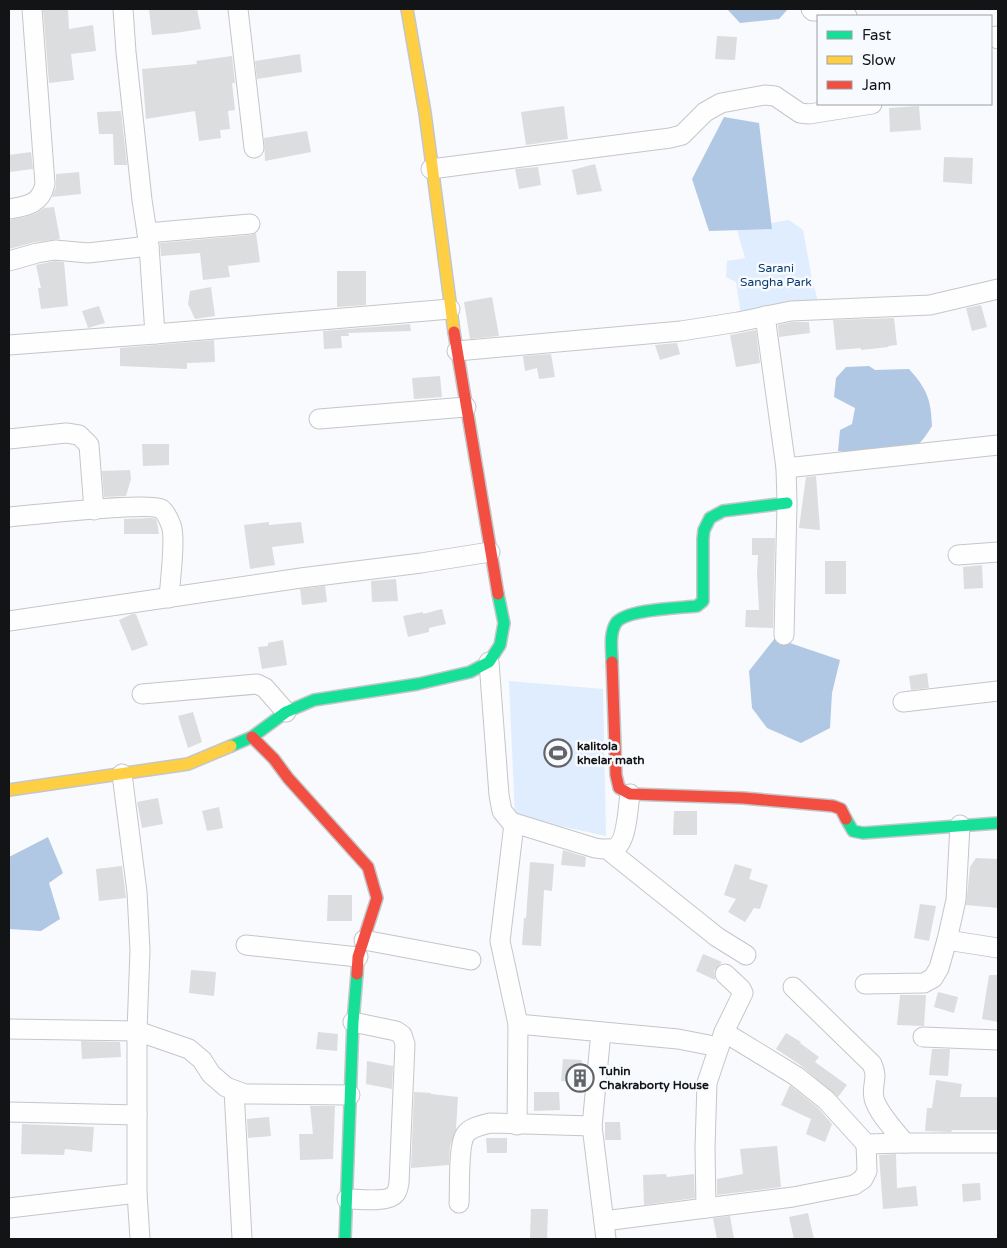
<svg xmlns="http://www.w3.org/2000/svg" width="1007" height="1248" font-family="'Varela Round',sans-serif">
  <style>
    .green { fill: #dfedfe }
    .water { fill: #b0c8e4 }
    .building { fill: #dbdddf }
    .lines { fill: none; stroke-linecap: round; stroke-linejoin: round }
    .street-casing { stroke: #c4c6c8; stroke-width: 21 }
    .fast-casing { stroke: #c4c6c8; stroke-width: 14 }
    .slow-casing { stroke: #c4c6c8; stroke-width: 14 }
    .jam-casing { stroke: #c4c6c8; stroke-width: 14 }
    .street { stroke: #fefeff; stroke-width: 19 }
    .fast { stroke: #16e098; stroke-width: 11 }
    .slow { stroke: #ffcf43; stroke-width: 11 }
    .jam { stroke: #f24e42; stroke-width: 11 }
    .labels { text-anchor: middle; stroke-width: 5; stroke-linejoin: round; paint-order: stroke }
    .park-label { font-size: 12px; fill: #0c3a6b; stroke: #f7fafe }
    .poi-label { font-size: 12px; font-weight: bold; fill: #131416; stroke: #f7fafe; text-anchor: start }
  </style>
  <rect width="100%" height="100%" fill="#f8fafd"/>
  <g class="green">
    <path d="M789,220L803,230L812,279L819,305L741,315L736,282L726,277L727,261L745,258L737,230L747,227Z"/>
    <path d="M509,681L603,689L606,836L515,816Z"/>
  </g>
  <g class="water">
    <path d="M727,9H788L779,19L740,23Z"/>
    <path d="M724,117L759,123L772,229L709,231L692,179Z"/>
    <path d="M869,366L875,370L909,369C927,389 931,399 932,426C928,432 923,441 917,445C897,456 860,454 838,451L840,430L852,424L855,408L834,397L836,378L846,367Z"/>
    <path d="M775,638L840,660L832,693L830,728L801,743L767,728L752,708L749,671Z"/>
    <path d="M48,837L63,873L49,883L60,919L41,931L9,929V857Z"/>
  </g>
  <g class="building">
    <path d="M43,9H68L69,29L93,25L96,51L71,54L74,80L49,83Z"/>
    <path d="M149,9H197L201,29L175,33L152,35Z"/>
    <path d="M717,36L737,37L735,60L715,59Z"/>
    <path d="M300,54L302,72L257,79L255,61Z"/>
    <path d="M232,56L235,83H232L235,110L228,111L230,129L220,130L221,138L199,141L195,111L146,119L142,69L197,64L196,61Z"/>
    <path d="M564,106L568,139L526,145L521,112Z"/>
    <path d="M919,106L921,130L890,132L889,108Z"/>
    <path d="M121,111L127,165H114L113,134H99L97,112Z"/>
    <path d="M307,131L311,152L265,161L264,138Z"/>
    <path d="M31,152L33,169L9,172V155Z"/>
    <path d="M944,157L973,158L972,184L943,182Z"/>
    <path d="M595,164L602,191L577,195L572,170Z"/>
    <path d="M538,167L541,185L519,189L515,169Z"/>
    <path d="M79,172L81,194L52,197L56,187V174Z"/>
    <path d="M54,207L60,239L35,242L9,249V220L25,217L37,213L44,208Z"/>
    <path d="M256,233L260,262L228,266L230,277L203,280L200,253L161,256L160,243L251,235Z"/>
    <path d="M55,261L64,262L68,306L41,309L38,288H41L36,265Z"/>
    <path d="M337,271H366V305L337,307Z"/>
    <path d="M211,287L215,316L195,319L188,304L190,291Z"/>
    <path d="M492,297L499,336L470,339L464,302Z"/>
    <path d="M981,305L987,327L972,331L966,308Z"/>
    <path d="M99,306L105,323L88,328L82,311Z"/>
    <path d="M894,318L897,345L888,346L889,347L861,350V348L836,350L833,320Z"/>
    <path d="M792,322H809L810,333L779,337L778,325Z"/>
    <path d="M410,324L411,331L348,333L349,336H341L342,348L324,349L323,331Z"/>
    <path d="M756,330L760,363L736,367L730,335Z"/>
    <path d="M214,340L215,362L187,363V369L120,366V348Z"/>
    <path d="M677,343L680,354L660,360L655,345Z"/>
    <path d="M551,354L555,377L539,379L537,368L525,371L523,356Z"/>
    <path d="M440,376L442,397L414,399L412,378Z"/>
    <path d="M142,444H169V465L143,466Z"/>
    <path d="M130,470L131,479L126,496L104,497L102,471Z"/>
    <path d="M816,476L820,530L799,528L806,477Z"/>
    <path d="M151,518L156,519L157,522L159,534H124V519Z"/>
    <path d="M269,522V525L301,522L304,543L272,547L275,565L250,569L244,525Z"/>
    <path d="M752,538H775L773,628L745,627L746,610H759L757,574L758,555H752Z"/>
    <rect x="825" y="561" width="21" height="33"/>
    <path d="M982,565L983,588L964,589L963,567Z"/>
    <path d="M396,579L398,601L372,602L371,581Z"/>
    <path d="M325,586L327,602L302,605L300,589Z"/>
    <path d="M442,609L446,624L429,628V632L408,637L403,616L423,612V614Z"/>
    <path d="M132,614H136L148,645L132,651L119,620Z"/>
    <path d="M283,640L287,665L262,669L258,647L268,646V643Z"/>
    <path d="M927,673L929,688L911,690L909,676Z"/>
    <path d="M193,712L202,742L188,748L178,716Z"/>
    <path d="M158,798L163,824L142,828L137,802Z"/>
    <path d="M219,807L223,828L207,831L202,811Z"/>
    <path d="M674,811H697V835H673Z"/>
    <path d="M563,850L586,857L585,867L561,865Z"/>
    <path d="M976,858L998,859V908L966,905L970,867Z"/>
    <path d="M530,862L554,864L552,891L544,890L541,946L522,945L524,918H526Z"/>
    <path d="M735,864L752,869L749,879L768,885L760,909L754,908L745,922L728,912L736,899L724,895Z"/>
    <path d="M122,866L126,898L99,901L96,869Z"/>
    <path d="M328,895H352V921H327Z"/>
    <path d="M920,904L936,906L929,941L914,938Z"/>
    <path d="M703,954L722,962L714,971L715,980L696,971Z"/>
    <path d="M191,970L216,972L214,996L189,993Z"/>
    <path d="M989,975H998V1022L982,1019Z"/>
    <path d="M938,992L958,997L954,1013L934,1007Z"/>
    <path d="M900,995H926L924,1026L897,1025Z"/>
    <path d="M318,1032L338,1034L337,1051L316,1049Z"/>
    <path d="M786,1033L801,1042L800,1043L819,1057L815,1062L847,1085L838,1097L799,1064L776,1049Z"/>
    <path d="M81,1041L120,1042L121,1057L82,1059Z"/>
    <path d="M932,1049H950L948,1076L929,1075Z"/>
    <path d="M563,1059L582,1060L580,1082L561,1081Z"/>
    <path d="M367,1061L393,1066L392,1089L366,1084Z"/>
    <path d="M936,1080L962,1084L960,1097H998V1130H952L951,1132L925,1131L927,1108H932Z"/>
    <path d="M790,1085L818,1108L832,1124L825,1142L806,1134L811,1119L781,1105Z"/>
    <path d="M414,1092L431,1093V1094L458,1097L456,1129L450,1146L449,1165L411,1168Z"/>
    <path d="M534,1092H559L560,1110L534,1111Z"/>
    <path d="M310,1106H335L333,1159L300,1160L299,1134H313Z"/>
    <path d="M269,1117L271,1136L248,1138L247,1119Z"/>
    <path d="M605,1122H620L621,1140H605Z"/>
    <path d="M22,1124L94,1127L92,1152L65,1149L64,1155L21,1154Z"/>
    <path d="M486,1138H507V1153H487Z"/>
    <path d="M777,1146L781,1187L717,1195V1179L743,1174L740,1149Z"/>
    <path d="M896,1154L897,1188L916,1186L918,1206L883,1209L879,1155Z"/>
    <path d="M666,1174L667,1177L694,1174L695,1198L644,1205L643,1175Z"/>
    <path d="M980,1183L981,1200L963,1202L962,1184Z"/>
    <path d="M531,1209H548L547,1239H530Z"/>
    <path d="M808,1213L814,1239H794L789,1217Z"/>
    <path d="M730,1216L734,1239H717L713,1218Z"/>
  </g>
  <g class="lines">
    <g class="street-casing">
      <g id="street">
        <path d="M238,9L254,148"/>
        <path d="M811,9L813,11H836L847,16"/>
        <path d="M991,37L998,36V39"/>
        <path d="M431,169L670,138L682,135L705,112L721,103L765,95L775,96L800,113L809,114L872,104"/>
        <path d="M9,209C27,206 41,204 45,184L32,9"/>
        <path d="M147,233L250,224"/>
        <path d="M9,261L37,253L55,250L88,253L149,246"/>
        <path d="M765,316L786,468L998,445"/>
        <path d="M155,334L450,309"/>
        <path d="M9,345L155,334L149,246L142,200L126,52L123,9"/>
        <path d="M457,351L681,331L738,322L791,311L930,305L998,289"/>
        <path d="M319,419L466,407"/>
        <path d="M9,439L66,433L79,435L89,445L94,510"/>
        <path d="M9,517C31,515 148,502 161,509C166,512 169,520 171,525C176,537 170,582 169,598"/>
        <path d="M958,555L998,552"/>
        <path d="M9,621L301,578L421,563L490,552"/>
        <path d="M784,635L787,503L786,468"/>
        <path d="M489,662L499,795L502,811L511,822L595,848C601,849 609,850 615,848C627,842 628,807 630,794"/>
        <path d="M142,694L257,684L265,688L286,712"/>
        <path d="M903,702L998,691"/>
        <path d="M122,774L137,892L140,950L137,1031V1193L140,1239"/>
        <path d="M514,824L500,941L518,1024L517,1125"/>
        <path d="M607,849L717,937L746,955"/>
        <path d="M364,940L471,960"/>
        <path d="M947,940L998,948"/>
        <path d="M246,945L358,957"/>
        <path d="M865,984L924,983L933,978L939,968L947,940L956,900L960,825"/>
        <path d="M793,987L872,1064C879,1079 871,1084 874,1098C877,1112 895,1131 905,1143H998"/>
        <path d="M518,1024L678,1039L719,1047"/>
        <path d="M9,1029L137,1031L189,1049L202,1060L211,1074L226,1087L245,1094L350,1095"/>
        <path d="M601,1032L592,1126L606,1239"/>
        <path d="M724,1032L796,1076L826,1100L866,1144L905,1143"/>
        <path d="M923,1037L998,1040"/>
        <path d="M234,1090L242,1239"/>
        <path d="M9,1112L137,1115"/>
        <path d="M347,1199C358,1199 388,1203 395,1194C398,1191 398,1187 399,1183L405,1044L402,1035L396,1031L353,1022"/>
        <path d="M459,1203C460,1188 458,1146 465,1135C470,1127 482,1125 490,1123L592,1126"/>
        <path d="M9,1208L137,1193"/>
        <path d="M706,1208L705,1148L707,1083L724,1032L743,993L741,989L725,974"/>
        <path d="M604,1221L793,1197L854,1185L863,1179L867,1171L866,1144"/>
      </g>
    </g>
    <g class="fast-casing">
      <g id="fast">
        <path d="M612,662C612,650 609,634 616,623C626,609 680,608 697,606L703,601V539L704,530L710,518L723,511L787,503"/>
        <path d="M231,746L252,737L286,712L314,700L418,684L470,672L489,662L500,645L504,623L498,594"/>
        <path d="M846,819L853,831L863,833L998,823"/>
        <path d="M345,1239L353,1022L357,974"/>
      </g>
    </g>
    <g class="slow-casing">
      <g id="slow">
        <path d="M407,9L425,113L454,332"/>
        <path d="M9,790L188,764L231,746"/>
      </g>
    </g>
    <g class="jam-casing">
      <g id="jam">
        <path d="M454,332L498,594"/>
        <path d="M612,662L616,775L619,788L630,794L743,798L833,806L841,809L846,819"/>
        <path d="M252,737L274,759L288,778L368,867L377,898L358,957L357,974"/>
      </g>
    </g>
    <use href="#street" class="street"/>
    <use href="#fast" class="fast"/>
    <use href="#slow" class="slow"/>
    <use href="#jam" class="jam"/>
  </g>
  <defs>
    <g id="stadium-ring" transform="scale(1.4375)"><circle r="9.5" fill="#f7fafe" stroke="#636467" stroke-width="1.5"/><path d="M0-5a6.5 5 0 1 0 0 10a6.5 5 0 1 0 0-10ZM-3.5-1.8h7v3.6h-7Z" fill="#636467"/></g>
    <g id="building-ring" transform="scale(1.4375)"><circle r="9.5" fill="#f7fafe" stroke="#636467" stroke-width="1.5"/><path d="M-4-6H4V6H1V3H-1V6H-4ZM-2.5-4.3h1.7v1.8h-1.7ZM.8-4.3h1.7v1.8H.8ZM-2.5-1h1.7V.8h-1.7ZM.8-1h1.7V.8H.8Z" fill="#636467"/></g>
  </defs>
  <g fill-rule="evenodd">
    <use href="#stadium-ring" x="558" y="753"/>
    <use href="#building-ring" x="580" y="1078"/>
  </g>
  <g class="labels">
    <g class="park-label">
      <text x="776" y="272">Sarani<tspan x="776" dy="14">Sangha Park</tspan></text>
    </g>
    <g class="poi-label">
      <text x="577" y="750">kalitola<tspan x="577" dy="14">khelar math</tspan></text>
      <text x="599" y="1075">Tuhin<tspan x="599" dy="14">Chakraborty House</tspan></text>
    </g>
  </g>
  <rect width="1007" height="1248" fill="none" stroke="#131416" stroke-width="20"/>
  <rect x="817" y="15" width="175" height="90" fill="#f7fafe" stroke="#9c9ea1"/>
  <rect x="827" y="31" width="25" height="8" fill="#16e098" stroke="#9c9ea1"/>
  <text x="862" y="40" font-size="15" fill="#131416">Fast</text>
  <rect x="827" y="56" width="25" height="8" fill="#ffcf43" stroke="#9c9ea1"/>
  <text x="862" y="65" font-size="15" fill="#131416">Slow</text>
  <rect x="827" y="81" width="25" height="8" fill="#f24e42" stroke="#9c9ea1"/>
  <text x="862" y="90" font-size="15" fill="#131416">Jam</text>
</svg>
